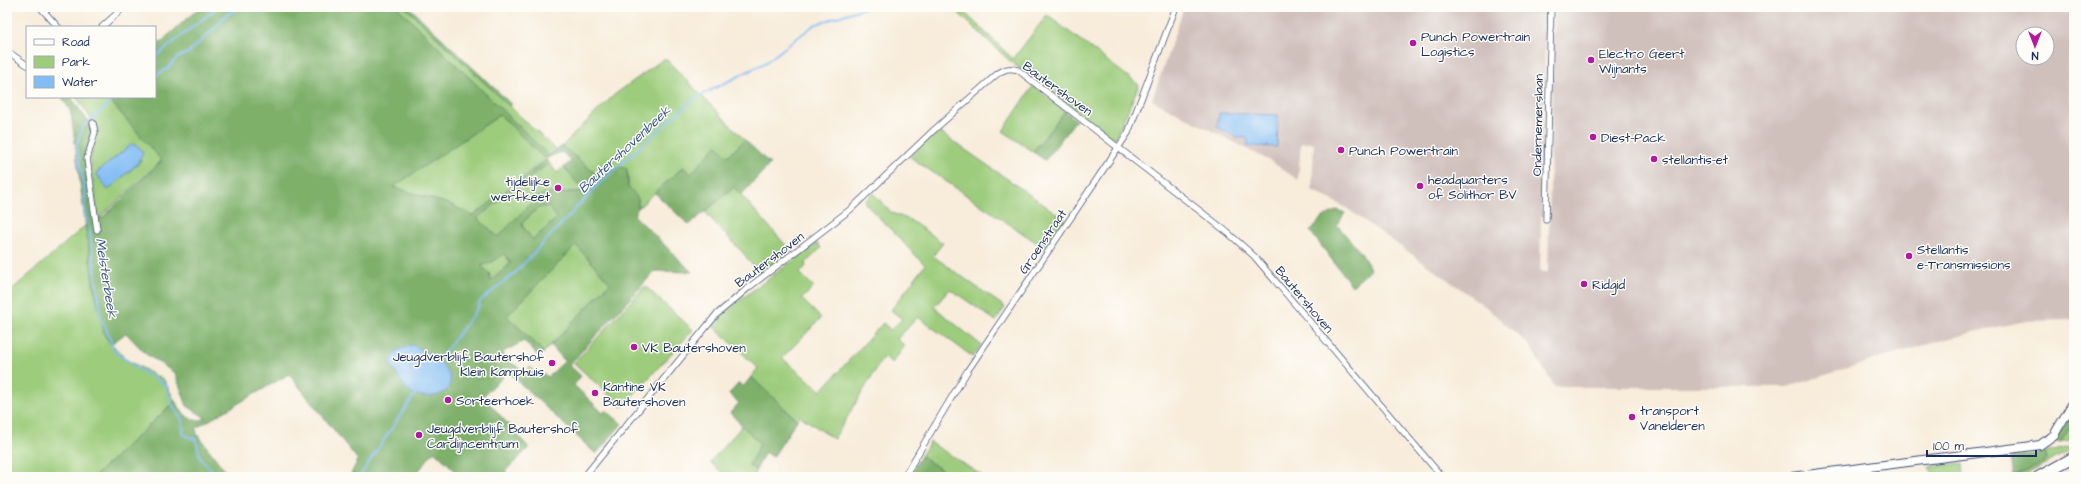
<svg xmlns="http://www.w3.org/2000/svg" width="2081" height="484" font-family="'Architects Daughter',sans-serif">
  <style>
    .industrial { fill: #d0c0bc; fill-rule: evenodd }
    .green { fill: #9dcc7b; stroke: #5c7e6c; fill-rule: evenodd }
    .forest { fill: #7eb06b; stroke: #4c7064; fill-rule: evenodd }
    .water { fill: #82bdf4; stroke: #4e76a9 }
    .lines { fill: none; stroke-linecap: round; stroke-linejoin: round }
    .stream { stroke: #82bdf4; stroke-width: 2 }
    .street-casing { stroke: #3c4b71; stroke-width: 7 }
    .secondary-casing { stroke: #3c4b71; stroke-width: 10 }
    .highway-casing { stroke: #3c4b71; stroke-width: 12 }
    .street { stroke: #fff; stroke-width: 5.5 }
    .secondary { stroke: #fff; stroke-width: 8 }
    .highway { stroke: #fff; stroke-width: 10 }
    .poi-dot { fill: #b5179e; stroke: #fdfcf7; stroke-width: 1.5 }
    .labels { text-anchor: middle; stroke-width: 3; stroke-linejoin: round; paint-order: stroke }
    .poi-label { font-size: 13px; fill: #1b2f5e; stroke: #fdfcf7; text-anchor: start }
    .street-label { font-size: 13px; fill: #1b2f5e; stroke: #fdfcf7 }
    .water-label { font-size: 14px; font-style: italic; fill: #3a5a8b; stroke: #fdfcf7 }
  </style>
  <rect width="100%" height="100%" fill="#fdfcf7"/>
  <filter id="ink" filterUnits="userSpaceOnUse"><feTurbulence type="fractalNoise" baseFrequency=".025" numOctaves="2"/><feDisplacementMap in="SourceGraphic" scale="8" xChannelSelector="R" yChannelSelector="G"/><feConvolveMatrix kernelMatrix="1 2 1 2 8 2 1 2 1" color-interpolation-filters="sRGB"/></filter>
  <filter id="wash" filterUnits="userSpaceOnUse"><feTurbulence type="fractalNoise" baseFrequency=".012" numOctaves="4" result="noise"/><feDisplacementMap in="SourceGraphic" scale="16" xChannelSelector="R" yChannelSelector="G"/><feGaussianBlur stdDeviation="0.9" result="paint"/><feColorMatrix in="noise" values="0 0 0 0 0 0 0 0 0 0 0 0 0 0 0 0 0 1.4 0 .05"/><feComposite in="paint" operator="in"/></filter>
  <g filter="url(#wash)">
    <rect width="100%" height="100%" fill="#f8ecda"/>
    <path class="industrial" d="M1184,7H1546L1540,272H1548L1554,7H2074V320L2026,321L1978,331L1903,351L1787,387H1555L1529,345L1486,307L1345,207L1312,190L1314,143H1301L1298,180L1272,162L1152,100ZM2023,34H2047V58H2023Z"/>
    <g class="green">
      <path d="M397,7H405L556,150L549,156Z"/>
      <path d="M952,7H959L1013,59L1047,15L1139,85L1116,137H1111L1011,62Z"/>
      <path d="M665,58L745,140L728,156L717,146L691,174L683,167L638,208V199L628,189V174L602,179L562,146L614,95Z"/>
      <path d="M1033,86L1065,111L1033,152L1003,131Z"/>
      <path d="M76,97H86L94,102L99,97H107L162,160L98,219L90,160L98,128ZM141,160L137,165L108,189L96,173Z"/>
      <path d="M500,115L543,157H549L473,216L452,205L393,187Z"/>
      <path d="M937,130L1066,220L1046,249L910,157Z"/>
      <path d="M549,163L557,173L564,167L584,191L544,194L537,197L499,237L476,218Z"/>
      <path d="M734,187L791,251L760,275L743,253L705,212Z"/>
      <path d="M873,193L892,213L910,220L943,243L933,256L1005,307L996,321L950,289L934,307L981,345L973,357L918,317L897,339L905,346L892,363L884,356L834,439L800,416L797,420L751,377L758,368L712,325L741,299L817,243L821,248L805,264L806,266L800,273L814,287L802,299L821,318L782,358L821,391L883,323L891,330L902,319L891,310L925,265L864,202Z"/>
      <path d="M548,206L557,218L533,240L523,227L522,223L538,208Z"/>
      <path d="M86,225L93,283L105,336L125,359L164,380L175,401L94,477H26L7,469V294Z"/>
      <path d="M576,245L610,283L544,352L506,316Z"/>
      <path d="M504,254L511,263L491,281L489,273L481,266L492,262Z"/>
      <path d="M645,286L693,330L622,407L574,363Z"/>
      <path d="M2074,422V440L2060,443Z"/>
      <path d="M743,425L760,444L749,466L756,470L753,477H727L710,462Z"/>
      <path d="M930,442L984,477H952L921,456Z"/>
      <path d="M2074,446L2072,449L2023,477H2015L2044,462L2046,459L2044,453Z"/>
      <path d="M1962,463L1963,477H1935L1929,467Z"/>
    </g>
    <g class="forest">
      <path d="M200,7H397L549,156L562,146L602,179C609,171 615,164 627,169L628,188L632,190L638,199V208L634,215L692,272L655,271L569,365L581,376L574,385L603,413L606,410L622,424L596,454L508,372L483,396L529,448L505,471L510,477H462L434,451L414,477H358L351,474L358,460L289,374L196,428L197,434L226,472L227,477H94L175,401C183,413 190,425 206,418L187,406L175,373L146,354L126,333L111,344L105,336L93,283L72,120L70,110L62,97H71L91,126L92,132L85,159L93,221L103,217L162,161L107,97H155V47ZM500,115L543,157H549L562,152L571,161L564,167L584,191L544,194L537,197L498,237L477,218L549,163L547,160L473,216L452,205L393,187ZM548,206L557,218L533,240L523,227L522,223L538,208ZM576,245L610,283L551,345L565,361L548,377L544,374L540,377L530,367L527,373L503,358V352L524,341L540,358L544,352L507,316ZM504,254L511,263L491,281L489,273L481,266L492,262ZM436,359L448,374L419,395L411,393Z"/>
      <path d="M405,7H409L511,104L509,106Z"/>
      <path d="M1065,111L1076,120L1045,160L1033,152Z"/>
      <path d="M745,140L770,164L741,195L734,187L689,225L655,193L683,167L691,174L717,145L728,156Z"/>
      <path d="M1337,210L1345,213L1337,225L1361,253L1371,270L1352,286L1310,231L1322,218Z"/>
      <path d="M751,377L797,420L773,457L765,452L756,470L749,466L760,444L730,413L739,403L729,394L739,383L743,387Z"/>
      <path d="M2074,411V422L2060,443L2055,441Z"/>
      <path d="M2044,453L2046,459L2044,462L2014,477L2011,457Z"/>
      <path d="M921,456L952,477H914L910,474Z"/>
    </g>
    <g class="water">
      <path d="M1219,113L1278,115L1277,147L1248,146L1247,138H1238L1217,127Z"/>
      <path d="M132,144L139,147L143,153L137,164L108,190L96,173Z"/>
      <path d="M412,345C425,350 443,361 449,375C457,397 425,400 412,393C403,388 396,372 390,363L396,351Z"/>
    </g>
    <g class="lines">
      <g class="stream">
        <path d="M155,57L218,7"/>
        <path d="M155,76L168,68L177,58L189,52L216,27L227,14L244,7"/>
        <path d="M116,97L82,128L76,145L85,193L84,210L90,234L101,318L115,352L140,370L166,385C168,391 170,398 172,404C178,417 185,417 183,434L196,440L200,458L219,477"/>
        <path d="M99,98L100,97"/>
        <path d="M438,361L478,308L480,301L515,273L601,182L695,98L765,63L814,25L867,7"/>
        <path d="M359,477L415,394"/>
      </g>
    </g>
  </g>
  <g filter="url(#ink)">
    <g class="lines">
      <g class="street-casing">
        <g id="street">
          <path d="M40,7L58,27"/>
          <path d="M102,27L124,7"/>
          <path d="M7,51L27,65"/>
          <path d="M93,123L95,132L87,159L97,230"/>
          <path d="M1546,220L1551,7"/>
          <path d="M584,477L716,315L748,288L851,209L935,129L996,75C1004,69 1009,67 1018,70L1227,232L1254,256L1442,477"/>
          <path d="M904,477L968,370L1128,133L1176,7"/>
        </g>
      </g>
      <g class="secondary-casing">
        <path id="secondary" d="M1791,477L2040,445L2054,435L2074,401"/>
      </g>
      <g class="highway-casing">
        <g id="highway">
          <path d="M2038,477L2074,457"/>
          <path d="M2071,477L2074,475"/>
        </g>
      </g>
      <use href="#street" class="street"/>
      <use href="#secondary" class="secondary"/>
      <use href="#highway" class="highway"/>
    </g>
  </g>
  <g class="poi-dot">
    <circle cx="1413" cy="43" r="4"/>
    <circle cx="1591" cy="60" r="4"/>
    <circle cx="1593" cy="137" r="4"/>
    <circle cx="1341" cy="150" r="4"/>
    <circle cx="1654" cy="159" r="4"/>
    <circle cx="1420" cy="186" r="4"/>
    <circle cx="558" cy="188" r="4"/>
    <circle cx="1909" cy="256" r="4"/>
    <circle cx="1584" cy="284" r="4"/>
    <circle cx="634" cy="347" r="4"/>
    <circle cx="552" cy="363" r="4"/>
    <circle cx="595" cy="393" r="4"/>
    <circle cx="448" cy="400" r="4"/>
    <circle cx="1632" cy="417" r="4"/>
    <circle cx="419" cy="435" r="4"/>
  </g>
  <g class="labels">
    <g class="poi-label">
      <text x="1421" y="41">Punch Powertrain<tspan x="1421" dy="15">Logistics</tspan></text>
      <text x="1599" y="58">Electro Geert<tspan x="1599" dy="15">Wijnants</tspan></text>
      <text x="1601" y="142">Diest-Pack</text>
      <text x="1349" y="155">Punch Powertrain</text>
      <text x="1662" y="164">stellantis-et</text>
      <text x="1428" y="184">headquarters<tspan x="1428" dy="15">of Solithor BV</tspan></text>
      <text x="550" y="186" text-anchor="end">tijdelijke<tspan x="550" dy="15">werfkeet</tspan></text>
      <text x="1917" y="254">Stellantis<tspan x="1917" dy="15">e-Transmissions</tspan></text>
      <text x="1592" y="289">Ridgid</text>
      <text x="642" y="352">VK Bautershoven</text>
      <text x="544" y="361" text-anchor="end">Jeugdverblijf Bautershof<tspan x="544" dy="15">Klein Kamphuis</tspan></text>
      <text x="603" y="391">Kantine VK<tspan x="603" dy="15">Bautershoven</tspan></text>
      <text x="456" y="405">Sorteerhoek</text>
      <text x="1640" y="415">transport<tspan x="1640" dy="15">Vanelderen</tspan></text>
      <text x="427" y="433">Jeugdverblijf Bautershof<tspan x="427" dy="15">Cardijncentrum</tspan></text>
    </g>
    <g class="street-label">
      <text transform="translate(1058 88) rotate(36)" y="5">Bautershoven</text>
      <text transform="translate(1537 125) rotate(-89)" y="5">Ondernemerslaan</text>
      <text transform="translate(1042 241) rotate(-56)" y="5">Groenstraat</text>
      <text transform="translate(769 259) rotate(-37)" y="5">Bautershoven</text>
      <text transform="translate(1305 299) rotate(50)" y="5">Bautershoven</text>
    </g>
    <g class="water-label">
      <text transform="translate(624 149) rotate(-43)" y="5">Bautershovenbeek</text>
      <text transform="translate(107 278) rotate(81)" y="5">Melsterbeek</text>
    </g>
  </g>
  <rect width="2081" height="484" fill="none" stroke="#fdfcf7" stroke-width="24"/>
  <rect x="26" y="26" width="130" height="72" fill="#fdfcf7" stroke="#a3aaba"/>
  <rect x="34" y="39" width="20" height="6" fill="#ffffff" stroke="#a3aaba"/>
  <text x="62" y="46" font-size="12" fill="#1b2f5e">Road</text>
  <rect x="34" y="56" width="20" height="12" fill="#9dcc7b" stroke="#a3aaba"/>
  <text x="62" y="66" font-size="12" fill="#1b2f5e">Park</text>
  <rect x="34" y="76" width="20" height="12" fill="#82bdf4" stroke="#a3aaba"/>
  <text x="62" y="86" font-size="12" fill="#1b2f5e">Water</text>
  <g transform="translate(2035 46) rotate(180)"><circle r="19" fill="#fdfcf7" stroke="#a3aaba"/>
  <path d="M0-3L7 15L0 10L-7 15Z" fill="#b5179e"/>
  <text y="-6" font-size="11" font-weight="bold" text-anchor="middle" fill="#1b2f5e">N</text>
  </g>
  <path d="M1927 450v6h109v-6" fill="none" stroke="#1b2f5e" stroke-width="2"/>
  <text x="1933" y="450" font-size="12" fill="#1b2f5e" stroke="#fdfcf7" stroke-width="3" paint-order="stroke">100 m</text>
</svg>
